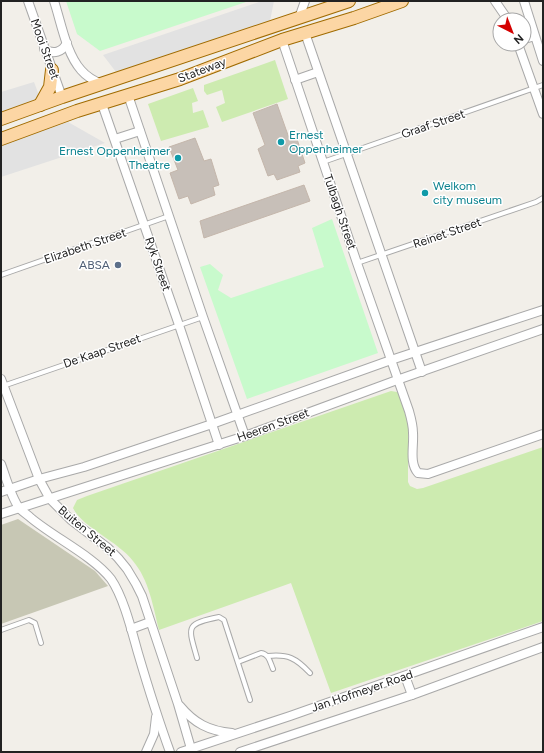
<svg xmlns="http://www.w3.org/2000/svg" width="544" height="753" font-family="Figtree,sans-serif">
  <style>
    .construction { fill: #c7c7b4 }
    .grass { fill: #cdebb0 }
    .park { fill: #c8facc }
    .parking { fill: #e2e2e2 }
    .building { fill: #c7bfb8; stroke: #c4b6ab }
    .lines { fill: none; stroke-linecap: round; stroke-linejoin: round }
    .lane-casing { stroke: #a9a9a9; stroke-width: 6 }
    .street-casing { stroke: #a9a9a9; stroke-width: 10 }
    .primary-casing { stroke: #a06b00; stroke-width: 14 }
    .lane { stroke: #fff; stroke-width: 4 }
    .street { stroke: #fff; stroke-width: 8 }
    .primary { stroke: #fcd6a4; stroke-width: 12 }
    .culture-dot { fill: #0f9aa8; stroke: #fff; stroke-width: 1.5 }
    .service-dot { fill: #5c6f8a; stroke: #fff; stroke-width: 1.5 }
    .labels { text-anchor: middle; stroke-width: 3; stroke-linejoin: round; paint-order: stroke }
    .street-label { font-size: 12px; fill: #222; stroke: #fff }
    .culture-label { font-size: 12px; fill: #0d838f; stroke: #fff; text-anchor: start }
    .service-label { font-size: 12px; fill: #4e5e75; stroke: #fff; text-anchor: end }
  </style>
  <rect width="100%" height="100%" fill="#f2efe9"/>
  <path class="construction" d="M18,519L95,571L108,586L1,624V525Z"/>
  <g class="grass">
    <path d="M275,60L288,99L222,122L216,107L225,103L222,90L207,95L204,91V85Z"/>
    <path d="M193,88L198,101L192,103L193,113L203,110L209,127L161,141L148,104Z"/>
    <path d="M391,391L397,392L401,397L408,422V482L410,486L417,489L423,488L543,447V621L331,693L291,583L159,630C153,606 149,580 133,561C119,542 82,527 73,508L77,500L87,496Z"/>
  </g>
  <g class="park">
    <path d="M66,1H249L100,51L77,34Z"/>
    <path d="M332,219L378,353L247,399L200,267L210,264L223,275L218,290L231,298L324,267L312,228Z"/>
  </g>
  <g class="parking">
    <path d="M262,1H274L270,21L116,72L103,55Z"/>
    <path d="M34,82L40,98L1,112V92Z"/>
    <path d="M68,122L105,143L1,177V145Z"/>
  </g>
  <g class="building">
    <path d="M277,104L289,138L296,136L305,163L298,166L300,172L277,180L274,174L268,176L258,149L265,145L253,113Z"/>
    <path d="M195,138L204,161L211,159L219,185L213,187L215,195L191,204L188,196L179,199L170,173L178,170L169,147Z"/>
    <path d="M304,185L310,201L204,238L200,221Z"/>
  </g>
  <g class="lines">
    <g class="lane-casing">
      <g id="lane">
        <path d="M524,41L535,38"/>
        <path d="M323,162L543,85"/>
        <path d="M357,263L536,202L543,198"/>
        <path d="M1,275L169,216"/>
        <path d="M3,386L203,317"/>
        <path d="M1,630L29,620L35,623L41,643"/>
        <path d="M268,656C288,654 296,658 310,673"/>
        <path d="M197,658C188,626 185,624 219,617L224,620L250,700"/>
        <path d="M238,662L261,653C269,654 270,662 273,669"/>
      </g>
    </g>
    <g class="street-casing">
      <g id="street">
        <path d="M28,1L62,97"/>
        <path d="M54,1C61,22 66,53 81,70C87,77 94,81 102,84"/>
        <path d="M495,1L508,20"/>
        <path d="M524,1L543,61"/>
        <path d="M299,18L305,1"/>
        <path d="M305,33L422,372"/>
        <path d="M282,40L357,263L409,411C411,418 413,425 413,433C414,446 409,463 418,473L428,474L543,434"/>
        <path d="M518,44L543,114"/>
        <path d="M44,49C54,55 62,52 67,43"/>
        <path d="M295,80L318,72"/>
        <path d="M128,95L203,317L245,436"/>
        <path d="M102,104L179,325L219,445"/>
        <path d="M115,139L140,131"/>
        <path d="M1,379L39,479L50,499L71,520L108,548L118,558L127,569L136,584L142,596L178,704L192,752"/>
        <path d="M1,464C5,475 12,500 20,509C23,512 28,515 31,518C55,538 93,556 111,579C124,598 132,632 138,653C148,687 158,719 170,752"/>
        <path d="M1,492L39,479L84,467L212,424L391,360L543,310"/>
        <path d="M1,514L245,436L397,380L543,329"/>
        <path d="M131,629L150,622"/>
        <path d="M405,676L412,695"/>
        <path d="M180,706C194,723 209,731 232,733"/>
        <path d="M146,752L154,734L156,717"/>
        <path d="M181,752L290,716L543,627"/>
        <path d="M240,752L412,695L543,647"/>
      </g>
    </g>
    <g class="primary-casing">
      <g id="primary">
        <path d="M40,105L50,87L52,70"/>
        <path d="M1,119L62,97L349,1"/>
        <path d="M1,139L77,111L180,79L282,40L354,18L402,1"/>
      </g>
    </g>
    <use href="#lane" class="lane"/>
    <use href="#street" class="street"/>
    <use href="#primary" class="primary"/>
  </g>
  <g class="culture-dot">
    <circle cx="281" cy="142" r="4"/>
    <circle cx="178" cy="158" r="4"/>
    <circle cx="425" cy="193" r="4"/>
  </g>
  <circle class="service-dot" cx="118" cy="265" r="4"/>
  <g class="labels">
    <g class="street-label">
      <text transform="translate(45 49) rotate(70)" y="4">Mooi Street</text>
      <text transform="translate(202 70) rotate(-21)" y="4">Stateway</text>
      <text transform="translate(433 124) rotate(-19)" y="4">Graaf Street</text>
      <text transform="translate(340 212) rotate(71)" y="4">Tulbagh Street</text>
      <text transform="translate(447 233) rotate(-19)" y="4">Reinet Street</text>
      <text transform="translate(85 246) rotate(-19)" y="4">Elizabeth Street</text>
      <text transform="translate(158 264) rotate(71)" y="4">Ryk Street</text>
      <text transform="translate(102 351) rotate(-19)" y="4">De Kaap Street</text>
      <text transform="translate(273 425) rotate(-20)" y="4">Heeren Street</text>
      <text transform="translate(87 531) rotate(40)" y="4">Buiten Street</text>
      <text transform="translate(362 691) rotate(-19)" y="4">Jan Hofmeyer Road</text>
    </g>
    <g class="culture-label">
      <text x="289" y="139">Ernest<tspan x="289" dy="14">Oppenheimer</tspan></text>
      <text x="170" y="155" text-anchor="end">Ernest Oppenheimer<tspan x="170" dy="14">Theatre</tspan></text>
      <text x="433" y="190">Welkom<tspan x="433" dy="14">city museum</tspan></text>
    </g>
    <g class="service-label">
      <text x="110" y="269">ABSA</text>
    </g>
  </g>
  <rect width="544" height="753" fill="none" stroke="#222222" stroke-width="4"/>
  <g transform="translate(512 32) rotate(138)"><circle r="19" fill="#ffffff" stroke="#a7a7a7"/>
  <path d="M0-3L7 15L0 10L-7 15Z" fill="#d40000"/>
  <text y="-6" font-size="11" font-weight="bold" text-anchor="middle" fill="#222222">N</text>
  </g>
</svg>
